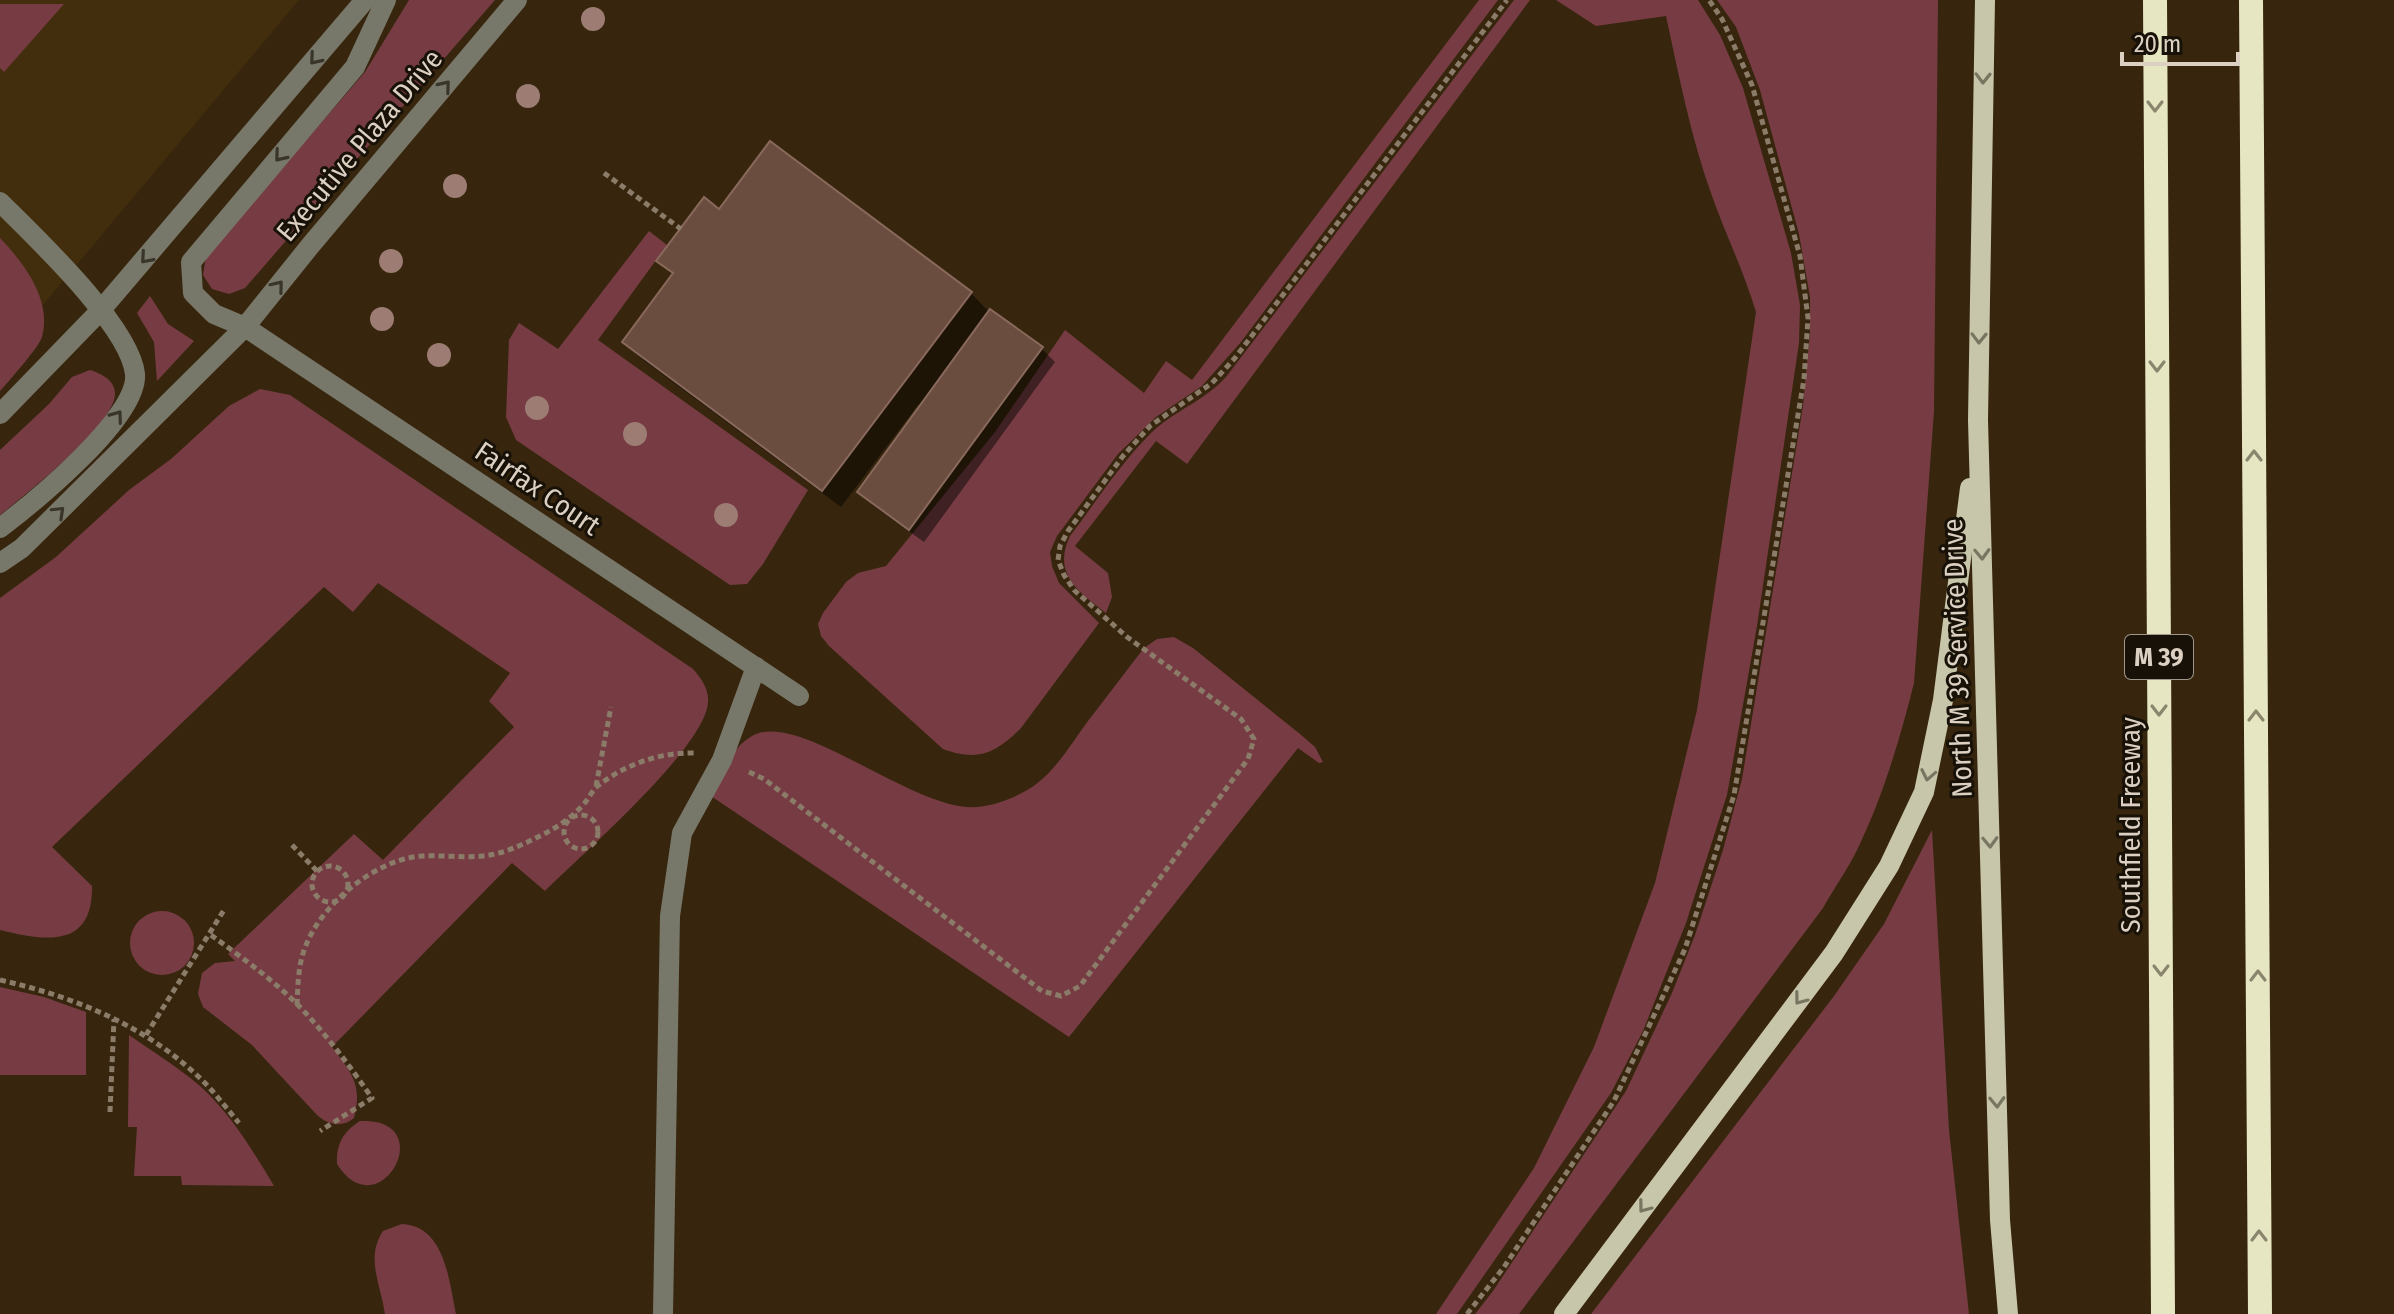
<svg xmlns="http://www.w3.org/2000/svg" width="2394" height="1314" font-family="'Fira Sans Condensed',sans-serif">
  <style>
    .built { fill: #422d0c }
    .green { fill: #773c43 }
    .shadow { fill: #0007 }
    .building { fill: #6b4d40; stroke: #89695c; stroke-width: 2 }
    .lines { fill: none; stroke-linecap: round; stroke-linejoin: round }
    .path { stroke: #8a7c69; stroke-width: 5; stroke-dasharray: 6 4; stroke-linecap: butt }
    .minor { stroke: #78786a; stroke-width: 20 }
    .major { stroke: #c7c6aa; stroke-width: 20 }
    .highway { stroke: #e7e6c3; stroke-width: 24 }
    .tree { fill: #9d7c73 }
    .oneway { stroke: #3a352a }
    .oneway2 { stroke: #787561 }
    .oneway3 { stroke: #8a866e }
    .labels { text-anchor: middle; stroke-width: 6; stroke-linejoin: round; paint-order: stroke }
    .shield { fill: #181107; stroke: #a0978a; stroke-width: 2 }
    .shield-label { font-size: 26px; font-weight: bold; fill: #dbd0c2 }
    .street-label { font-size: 28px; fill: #dbd0c2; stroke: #181107 }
  </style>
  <rect width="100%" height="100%" fill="#37260d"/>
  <path class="built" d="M0,0H299L0,356Z"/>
  <g class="green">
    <path d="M409,0H495L245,288L229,294L212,289L203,275L206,256L365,72Z"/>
    <path d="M1479,0H1498L1241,342L1202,386L1156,417L1118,454L1057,536L1050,552L1052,566L1059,583L1099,623L1021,728C996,753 978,762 943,749L829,646L821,636L818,624L823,613L846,582L858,573L886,566L995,432L1065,330L1144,393L1166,361L1192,380Z"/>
    <path d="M1514,0H1530L1187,464L1156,441L1075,546L1108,573L1112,597L1106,613C1078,591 1052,574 1070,536C1096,502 1120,464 1151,433C1174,411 1204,401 1226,377Z"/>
    <path d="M1556,0H1698L1720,35L1743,88L1791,253L1800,305L1799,343L1757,626L1727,795L1686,923L1643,1031L1611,1093L1457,1314H1436L1534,1168L1594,1047L1655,883L1697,710L1756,312C1744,272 1726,235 1712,196C1691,138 1679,76 1666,16L1596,26Z"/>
    <path d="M1717,0H1938L1934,411L1914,683C1900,739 1883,796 1858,848C1848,869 1834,888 1823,908L1519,1314H1475L1493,1291L1626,1091L1672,993L1695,935L1723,850L1742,779L1803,406L1810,332V297L1799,234L1760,90L1736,27Z"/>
    <path d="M0,4H64L4,72L0,68Z"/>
    <path d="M649,231L667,245L598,340L808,490L763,564L747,584L730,585L516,440L506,417L509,340L519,323L558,349Z"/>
    <path d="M0,238C24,263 52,300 42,337C39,347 8,382 0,391Z"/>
    <path d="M150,296L168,324L194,341L157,381L154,342L137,313Z"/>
    <path d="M90,370C102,374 115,380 115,394C115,424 25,495 0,515V450L49,404L72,377Z"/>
    <path d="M260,389L290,395L693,669C701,678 709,689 708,702C706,747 580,856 545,891L512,863L332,1047C351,1072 363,1085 354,1118C342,1128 328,1125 317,1115L252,1045L203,1007L198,994L202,973L215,963L235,961L228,954L354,834L383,860L514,727L489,701L510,673L378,583L353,612L324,587L52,847L92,886C93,949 45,941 0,930V598L56,557L129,490L171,459L229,406Z"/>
    <path d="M1174,637L1193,648L1300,734L1315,747L1323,762L1319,763L1298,748L1069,1037L708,794C720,776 732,747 752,736C799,709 915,813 978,807C996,805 1014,798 1029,789C1055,773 1070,745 1088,721C1107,697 1125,672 1144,648L1157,639Z"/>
    <path d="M1932,830L1949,1130L1969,1314H1591L1834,996L1884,924Z"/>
    <circle cx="162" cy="943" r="32"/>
    <path d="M0,987L44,997L86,1012V1075H0Z"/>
    <path d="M129,1035C153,1052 178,1067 200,1086C231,1114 253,1151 274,1186L182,1185L181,1176H134L137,1127H128Z"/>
    <path d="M360,1121C442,1117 379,1231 337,1164C336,1144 343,1132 360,1121Z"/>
    <path d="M402,1224C445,1226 449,1281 456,1314H385C381,1285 365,1258 383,1231Z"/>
  </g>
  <path class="shadow" d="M720,212L971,293L990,313L1041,348L1055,362L924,542L874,506L860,492L921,407L918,405L841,507L643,360L624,342L674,276L659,261Z"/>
  <g class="building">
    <path d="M770,141L972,292L822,491L622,342L673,273L656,261L704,197L719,209Z"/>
    <path d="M990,309L1043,347L909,530L857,492Z"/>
  </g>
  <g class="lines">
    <g class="path">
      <path d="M604,173L681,229"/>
      <path d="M749,772L764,779L1042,991L1061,996L1080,986L1248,759L1254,739L1241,719L1127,637L1074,590L1064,575L1058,560L1060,546L1068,531L1123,456L1150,426L1212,383L1235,358L1507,0"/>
      <path d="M596,786L611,707"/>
      <circle cx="581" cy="832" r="17"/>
      <path d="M292,845L317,871"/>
      <circle cx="330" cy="884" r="18"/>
      <path d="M211,935C241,957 272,979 298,1005C326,1034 349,1065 372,1098L320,1131"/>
      <path d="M0,980C75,997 147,1026 203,1081C216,1094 227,1109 239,1123"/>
      <path d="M297,1005C298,984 298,964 306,945C323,903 376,859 422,856C442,855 463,858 483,856C503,854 522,845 540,836C558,827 571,818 584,804C589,798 593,789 599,785C626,764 661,752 695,753"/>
      <path d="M146,1035L224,910"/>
      <path d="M110,1112L114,1019"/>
      <path d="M1467,1314L1504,1267L1614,1101L1685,949L1734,795L1804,379L1808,318L1800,256L1752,85L1722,19L1709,0"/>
    </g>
    <g class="minor">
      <path d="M386,0L355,67L191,262L193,293L214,314L245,327L799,696"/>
      <path d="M0,202C35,237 130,326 135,374C139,417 33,503 0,528"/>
      <path d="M0,414L100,311L365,0"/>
      <path d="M0,563L22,548L245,327L310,246L517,0"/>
      <path d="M663,1314L670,916L682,833L722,760L756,667"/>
    </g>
    <g class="major">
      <path d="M1985,0L1978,420L2000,1220L2008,1314"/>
      <path d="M1564,1314L1834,953L1889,866L1924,792L1943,700L1970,488"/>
    </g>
    <g class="highway">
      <path d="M2155,0L2163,1314"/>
      <path d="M2251,0L2260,1314"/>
    </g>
  </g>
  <g class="tree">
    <circle cx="593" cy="19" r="12"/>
    <circle cx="528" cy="96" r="12"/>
    <circle cx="455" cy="186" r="12"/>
    <circle cx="391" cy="261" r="12"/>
    <circle cx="382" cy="319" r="12"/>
    <circle cx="439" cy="355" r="12"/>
    <circle cx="537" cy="408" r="12"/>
    <circle cx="635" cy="434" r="12"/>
    <circle cx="726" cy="515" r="12"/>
  </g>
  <defs><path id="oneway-chevron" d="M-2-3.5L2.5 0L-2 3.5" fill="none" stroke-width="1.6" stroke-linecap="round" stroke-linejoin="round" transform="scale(2)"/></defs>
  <g class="oneway">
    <use href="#oneway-chevron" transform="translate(315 59) rotate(130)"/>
    <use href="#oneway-chevron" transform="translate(445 86) rotate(-50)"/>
    <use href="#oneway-chevron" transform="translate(280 156) rotate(130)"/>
    <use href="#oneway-chevron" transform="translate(146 258) rotate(131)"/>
    <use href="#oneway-chevron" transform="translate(278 286) rotate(-51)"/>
    <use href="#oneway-chevron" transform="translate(117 416) rotate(-54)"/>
    <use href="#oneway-chevron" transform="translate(59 512) rotate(-44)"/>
  </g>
  <g class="oneway2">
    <use href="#oneway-chevron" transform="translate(1983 78) rotate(91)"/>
    <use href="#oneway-chevron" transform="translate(1979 338) rotate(91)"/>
    <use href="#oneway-chevron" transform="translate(1982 554) rotate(88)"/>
    <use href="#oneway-chevron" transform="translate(1928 775) rotate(101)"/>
    <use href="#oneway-chevron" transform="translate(1990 842) rotate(88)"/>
    <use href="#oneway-chevron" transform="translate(1800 999) rotate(127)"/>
    <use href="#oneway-chevron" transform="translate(1997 1102) rotate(88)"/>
    <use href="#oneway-chevron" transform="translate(1644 1207) rotate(127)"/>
  </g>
  <g class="oneway3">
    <use href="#oneway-chevron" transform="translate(2155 106) rotate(90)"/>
    <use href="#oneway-chevron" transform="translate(2157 366) rotate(90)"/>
    <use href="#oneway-chevron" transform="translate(2254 456) rotate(-90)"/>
    <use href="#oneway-chevron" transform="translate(2159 710) rotate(90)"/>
    <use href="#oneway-chevron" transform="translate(2256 716) rotate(-90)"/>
    <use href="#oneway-chevron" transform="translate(2161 970) rotate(90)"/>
    <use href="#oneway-chevron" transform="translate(2258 976) rotate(-90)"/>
    <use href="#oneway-chevron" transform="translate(2259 1236) rotate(-90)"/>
  </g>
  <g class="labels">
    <rect class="shield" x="2125" y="635" width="68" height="44" rx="6"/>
    <g class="shield-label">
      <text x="2159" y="666">M 39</text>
    </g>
    <g class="street-label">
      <text transform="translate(359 145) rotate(-50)" y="10">Executive Plaza Drive</text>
      <text transform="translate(538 488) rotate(34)" y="10">Fairfax Court</text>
      <text transform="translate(1957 658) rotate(-92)" y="10">North M 39 Service Drive</text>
      <text transform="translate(2130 825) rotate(-90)" y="10">Southfield Freeway</text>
    </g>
  </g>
  <path d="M2122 52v12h116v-12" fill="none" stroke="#dbd0c2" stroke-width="4"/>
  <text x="2134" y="52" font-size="24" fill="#dbd0c2" stroke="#181107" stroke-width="6" paint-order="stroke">20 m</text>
</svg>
